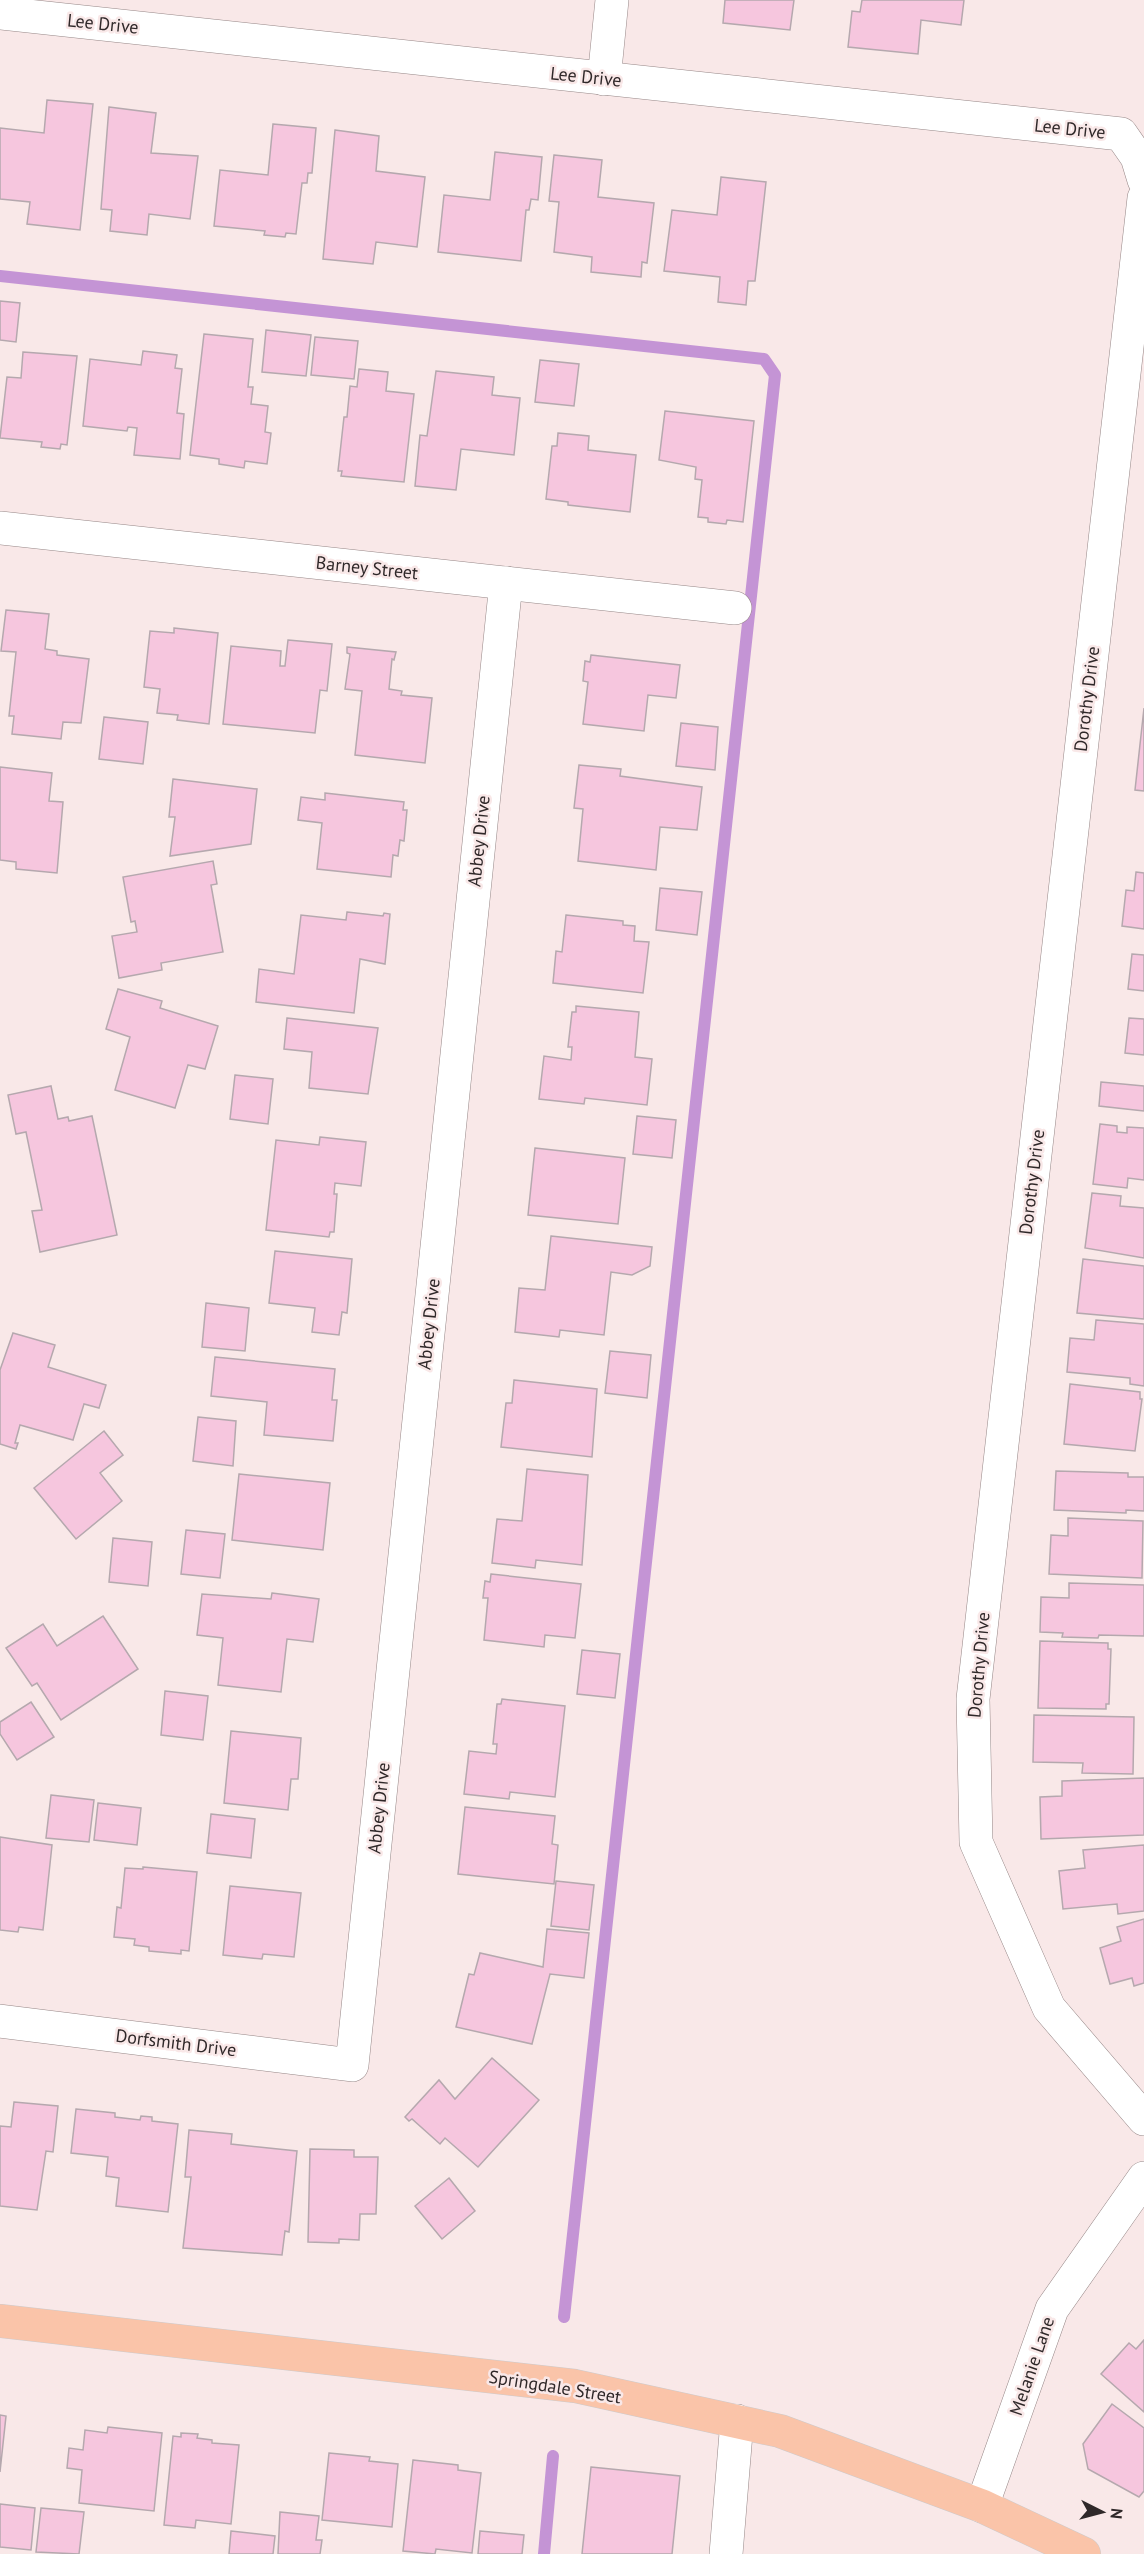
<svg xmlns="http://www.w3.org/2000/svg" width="1144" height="2554" font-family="'PT Sans',sans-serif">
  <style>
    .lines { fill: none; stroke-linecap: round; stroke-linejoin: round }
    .stream { stroke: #c494d5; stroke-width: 12 }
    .building { fill: #f6c6de; stroke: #b5a8ae; stroke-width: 1.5 }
    .minor-casing { stroke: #968787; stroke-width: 34 }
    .major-casing { stroke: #cdcbcc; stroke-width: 34 }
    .minor { stroke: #fff; stroke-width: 33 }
    .major { stroke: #fac4a9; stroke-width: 33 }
    .labels { text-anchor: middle; stroke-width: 5; stroke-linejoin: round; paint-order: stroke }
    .street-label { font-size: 18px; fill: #2f2829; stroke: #f9e8e8 }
  </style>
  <rect width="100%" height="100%" fill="#f9e8e8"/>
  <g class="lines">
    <g class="stream">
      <path d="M0,276L764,359L775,375L564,2317"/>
      <path d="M544,2554L553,2456"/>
    </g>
  </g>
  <g class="building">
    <path d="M725,0H794L790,30L723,23Z"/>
    <path d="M862,0H964L961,25L921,20L918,54L848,47L852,11L860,12Z"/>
    <path d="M47,100L93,104L80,230L27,224L30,202L0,199V128L44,133Z"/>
    <path d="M109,107L156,113L151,153L198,156L190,219L149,214L147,235L110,231L112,210L101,209Z"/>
    <path d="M273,124L316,128L312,173H308L307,183H302L296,234L286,233L285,237L264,235L265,231L214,226L220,170L268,175Z"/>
    <path d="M335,130L379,136L376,171L425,177L417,247L376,242L373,264L323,259Z"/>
    <path d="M495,152L542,157L538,200L531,199L529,210H526L521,261L438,252L444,195L490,200Z"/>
    <path d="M554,155L602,160L598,197L654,203L647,263L642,262L641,277L591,272L592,257L554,252L559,202L549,201Z"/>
    <path d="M721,177L766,182L755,281H748L746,305L718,302L720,277L664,271L672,210L717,215Z"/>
    <path d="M0,301L20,303L16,342L0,340Z"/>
    <path d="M266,330L311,335L306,376L262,372Z"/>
    <path d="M204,334L253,339L248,387H253L251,404L268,406L265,432L271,433L267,464L245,461L244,468L219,464V459L190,455Z"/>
    <path d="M315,337L358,341L354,379L311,375Z"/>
    <path d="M143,351L177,355L175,368L182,369L177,413L184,414L180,459L134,455L137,428L128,427L127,431L83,426L90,359L141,365Z"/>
    <path d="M23,352L77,356L67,445L61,444L60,449L41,447L42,442L0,438L7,377L21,378Z"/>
    <path d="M540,360L579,364L574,406L535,402Z"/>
    <path d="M359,369L388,372L386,391L414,394L404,482L341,476L342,471H338L344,417H347L350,386L357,387Z"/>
    <path d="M436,371L494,377L492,395L520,398L514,455L461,449L456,490L415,486L420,435L427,436Z"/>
    <path d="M665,411L754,421L743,522L727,520L726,524L708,522V518L698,517L702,480L695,479L696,467L659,460Z"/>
    <path d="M558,433L589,436L588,450L636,455L630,512L568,505V502L546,499L552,446H557Z"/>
    <path d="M6,610L49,614L45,649L57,651V655L89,659L81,723L63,722L61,739L12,734L14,716H9L16,652L1,651Z"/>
    <path d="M174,628L218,633L209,724L177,720L178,715L157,713L160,689L144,687L150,631L174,633Z"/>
    <path d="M288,640L332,644L327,691L320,690L315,733L223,724L231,646L281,651L280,666H285Z"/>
    <path d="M347,647L396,652L394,660L392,659L389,689L402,691L401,695L432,698L425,763L355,755L362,691L345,689L350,654L347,653Z"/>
    <path d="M591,655L680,665L676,698L648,695L644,731L583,724L588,682L583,681L585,661L590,662Z"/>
    <path d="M1144,708V791L1135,790Z"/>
    <path d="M104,717L148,722L143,764L99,759Z"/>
    <path d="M681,723L718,727L715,770L676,766Z"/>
    <path d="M579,765L621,769L620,776L702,787L697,830L660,827L656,870L578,861L583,809L574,808Z"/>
    <path d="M0,767L52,773L49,801L63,802L57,873L16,869V862L0,860Z"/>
    <path d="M173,779L257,789L251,844L170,856L175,817H169Z"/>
    <path d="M325,793L404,802L403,810H407L404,841L400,840L398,856L393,855L391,877L317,869L322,823L298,820L301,797L325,800Z"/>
    <path d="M213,861L217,884L211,885L223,952L161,963L162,970L119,978L112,936L137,932L135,921L131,922L123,877Z"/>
    <path d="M1136,872L1144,873V929L1122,926L1126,890L1134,891Z"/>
    <path d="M660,888L702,892L697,935L656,930Z"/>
    <path d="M347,912L383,916L384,913L390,914L385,964L360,959L354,1013L256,1002L259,969L294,974L301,915L346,920Z"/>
    <path d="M566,915L623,921V925L635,926L634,941L649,942L643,993L553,983L556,951L562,952Z"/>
    <path d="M1132,954L1144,955V991L1128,989Z"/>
    <path d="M118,989L162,1001L160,1008L218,1026L205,1069L188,1065L175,1108L115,1090L130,1037L106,1029Z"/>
    <path d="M576,1006L639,1012L635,1057L652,1059L647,1105L585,1098L584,1104L539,1099L544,1056L571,1060L572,1047H568L572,1012H576Z"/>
    <path d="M287,1018L378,1028L368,1094L309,1088L312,1052L284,1049Z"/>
    <path d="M1129,1018L1144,1019V1055L1125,1053Z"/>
    <path d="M235,1075L273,1079L268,1124L230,1119Z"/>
    <path d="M1101,1082L1144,1086V1111L1099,1106Z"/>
    <path d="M51,1086L58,1119L68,1117L69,1121L92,1116L117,1235L40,1252L32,1211L42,1210L26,1132L16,1134L8,1095Z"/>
    <path d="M637,1116L676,1120L672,1158L633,1154Z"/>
    <path d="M1100,1124L1117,1126V1132L1127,1133V1127L1144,1128V1180L1128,1178L1127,1188L1093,1184Z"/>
    <path d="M320,1137L366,1142L361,1186L335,1183L334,1194H337L334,1232H330L329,1237L266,1230L276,1140L319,1145Z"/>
    <path d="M535,1148L625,1158L618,1224L528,1215Z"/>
    <path d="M1092,1193L1121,1196L1120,1206L1144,1208V1258L1085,1248Z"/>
    <path d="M551,1236L652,1247L650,1266L632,1275L611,1272L604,1335L560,1330L559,1337L515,1332L519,1288L545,1290Z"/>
    <path d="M275,1251L352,1259L347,1313L342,1312L339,1335L312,1332L315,1308L269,1303Z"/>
    <path d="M1083,1259L1144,1266V1319L1077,1313Z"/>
    <path d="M206,1303L249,1308L245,1351L202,1347Z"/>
    <path d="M1096,1320L1144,1324V1386L1130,1384V1378L1067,1372L1070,1338L1094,1340Z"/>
    <path d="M13,1333L55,1345L48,1367L106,1385L99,1408L84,1404L73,1440L20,1425L15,1443H18L16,1449L0,1444V1370Z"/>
    <path d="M610,1351L651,1355L647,1398L605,1393Z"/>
    <path d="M215,1357L335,1369L332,1400H337L333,1441L264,1435L267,1402L211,1396Z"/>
    <path d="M514,1380L597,1389L592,1457L501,1447L506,1403H512Z"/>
    <path d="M1070,1384L1140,1392V1399H1142L1135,1451L1064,1444Z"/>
    <path d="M198,1417L236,1421L233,1466L193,1461Z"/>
    <path d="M104,1431L123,1455L100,1473L122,1501L76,1539L34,1488Z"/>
    <path d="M527,1469L588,1475L582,1565L536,1560L535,1568L492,1563L497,1519L522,1521Z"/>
    <path d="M1056,1471L1128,1473V1477H1144V1511L1126,1510V1513L1054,1510Z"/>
    <path d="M239,1474L330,1483L323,1550L232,1540Z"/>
    <path d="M1068,1518L1143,1521L1142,1578L1049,1574L1051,1535L1068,1536Z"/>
    <path d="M186,1530L225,1534L220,1578L181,1574Z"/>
    <path d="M113,1538L152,1542L148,1586L109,1582Z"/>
    <path d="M491,1574L581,1584L575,1638L545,1635L544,1647L484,1640L488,1598H483L485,1581L490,1582Z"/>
    <path d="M1069,1583L1144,1585V1636L1099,1635L1098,1638L1062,1637L1063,1633L1040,1632L1041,1597L1069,1598Z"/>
    <path d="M272,1593L319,1599L313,1642L287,1639L281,1692L218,1685L223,1638L197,1635L202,1594L271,1599Z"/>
    <path d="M103,1616L138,1669L61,1720L37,1683L32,1686L6,1648L43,1624L57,1646Z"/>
    <path d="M1040,1641L1108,1643V1649H1111L1109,1704H1106V1709L1038,1708Z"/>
    <path d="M582,1650L620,1654L615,1698L577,1694Z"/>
    <path d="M165,1691L208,1696L203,1740L161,1735Z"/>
    <path d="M502,1699L565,1706L555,1797L510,1792L509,1799L464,1794L469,1751L496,1754L497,1744H493L497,1704H501Z"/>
    <path d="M31,1702L54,1737L17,1760L0,1734V1722Z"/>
    <path d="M1034,1715L1134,1717L1133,1774L1082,1773L1083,1763L1033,1762Z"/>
    <path d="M231,1731L301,1738L298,1779H291L288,1810L224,1803Z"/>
    <path d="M1144,1778V1835L1041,1839L1040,1797L1062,1796V1781Z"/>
    <path d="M51,1795L94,1800L89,1842L46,1838Z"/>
    <path d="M98,1803L141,1808L137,1845L94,1840Z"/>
    <path d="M465,1807L555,1816L552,1844L558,1845L554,1884L458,1874Z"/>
    <path d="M211,1814L255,1819L251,1858L207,1853Z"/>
    <path d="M0,1837L52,1845L43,1930L19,1927L18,1932L0,1930Z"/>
    <path d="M1144,1845V1911L1118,1914L1117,1904L1063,1909L1059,1871L1085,1868L1083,1850Z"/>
    <path d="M143,1867L197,1872L189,1951L181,1950V1954L149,1951V1947L134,1945L135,1939L114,1937L117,1907L121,1908L125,1868L143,1869Z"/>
    <path d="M556,1881L594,1885L589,1930L551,1926Z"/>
    <path d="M230,1886L301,1893L294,1957L263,1954L262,1959L223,1955Z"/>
    <path d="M1144,1919V1983L1134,1986L1132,1978L1110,1984L1100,1948L1121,1941L1117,1927Z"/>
    <path d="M547,1929L589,1933L584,1978L550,1974L532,2044L456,2027L469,1974L474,1975L480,1953L543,1967Z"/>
    <path d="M492,2058L539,2100L478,2167L445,2138L440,2144L412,2119L409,2121L405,2117L439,2080L455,2099Z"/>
    <path d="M14,2102L58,2106L53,2152L46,2151L37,2210L0,2206V2126L11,2127Z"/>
    <path d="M76,2109L115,2113V2117L140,2120L141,2116L152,2117V2121L178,2124L168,2212L116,2206L119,2178L106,2176L108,2157L71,2153Z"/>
    <path d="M189,2130L232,2134L231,2144L297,2151L289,2232L285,2231L282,2255L183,2248L191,2177H185Z"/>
    <path d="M310,2149L354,2150V2157H378L376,2214H360L359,2240L339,2239V2243L308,2242Z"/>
    <path d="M449,2178L475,2211L442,2239L415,2206Z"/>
    <path d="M1144,2340V2412L1101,2374L1129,2343L1136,2349Z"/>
    <path d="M1112,2404L1144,2428V2491L1139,2497L1088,2469L1083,2444Z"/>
    <path d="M0,2415L6,2416L0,2472Z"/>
    <path d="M108,2427L162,2433L154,2511L79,2503L82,2470L67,2468L69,2448L83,2450L85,2430L107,2433Z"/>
    <path d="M181,2433L198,2434L197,2438L212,2440V2443L239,2445L231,2524L196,2520L195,2528L164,2525L173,2436L181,2437Z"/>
    <path d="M329,2453L370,2457L369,2461L398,2464L392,2527L322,2520Z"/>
    <path d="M413,2460L458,2465V2470L481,2473L472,2553L436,2549L435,2554L403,2551Z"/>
    <path d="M591,2467L680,2476L672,2554H582Z"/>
    <path d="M0,2504L35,2508L31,2550L0,2547Z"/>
    <path d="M41,2508L84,2512L79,2554L36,2552Z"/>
    <path d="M280,2512L319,2516L316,2540H322L320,2554H278Z"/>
    <path d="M231,2531L275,2536L273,2554H229Z"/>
    <path d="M480,2531L524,2535L522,2554H478Z"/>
  </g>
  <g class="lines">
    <g class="minor-casing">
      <g id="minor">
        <path d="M0,13L1121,134L1137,157L1144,180"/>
        <path d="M604,79L612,0"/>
        <path d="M1144,198L973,1699L976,1842L1049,2008L1144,2119"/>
        <path d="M0,528L735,608"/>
        <path d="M0,2021L352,2065L506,583"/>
        <path d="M982,2506L1052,2309L1144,2178"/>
        <path d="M726,2554L737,2421"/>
      </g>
    </g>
    <g class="major-casing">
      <path id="major" d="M0,2321L575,2386L780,2431L982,2506L1084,2554"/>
    </g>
    <use href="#minor" class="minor"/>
    <use href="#major" class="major"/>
  </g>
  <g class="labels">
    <g class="street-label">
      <text transform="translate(103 24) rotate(6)" y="6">Lee Drive</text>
      <text transform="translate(586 77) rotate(6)" y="6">Lee Drive</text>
      <text transform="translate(1070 129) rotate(6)" y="6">Lee Drive</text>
      <text transform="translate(367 568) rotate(6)" y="6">Barney Street</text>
      <text transform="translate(1087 699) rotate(-83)" y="6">Dorothy Drive</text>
      <text transform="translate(479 841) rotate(-84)" y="6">Abbey Drive</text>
      <text transform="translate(1032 1182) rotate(-83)" y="6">Dorothy Drive</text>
      <text transform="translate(429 1324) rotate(-84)" y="6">Abbey Drive</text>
      <text transform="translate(979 1665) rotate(-85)" y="6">Dorothy Drive</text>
      <text transform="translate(379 1808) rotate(-84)" y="6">Abbey Drive</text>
      <text transform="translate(176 2043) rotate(7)" y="6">Dorfsmith Drive</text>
      <text transform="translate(1032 2366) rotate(-71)" y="6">Melanie Lane</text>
      <text transform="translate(555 2387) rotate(9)" y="6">Springdale Street</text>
    </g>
  </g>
  <g transform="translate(1102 2512) rotate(96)" stroke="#f9e8e8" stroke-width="4.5" paint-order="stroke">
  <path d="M0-4.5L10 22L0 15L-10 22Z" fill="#2f2829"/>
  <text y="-9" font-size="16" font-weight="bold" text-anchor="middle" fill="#2f2829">N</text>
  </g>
</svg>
